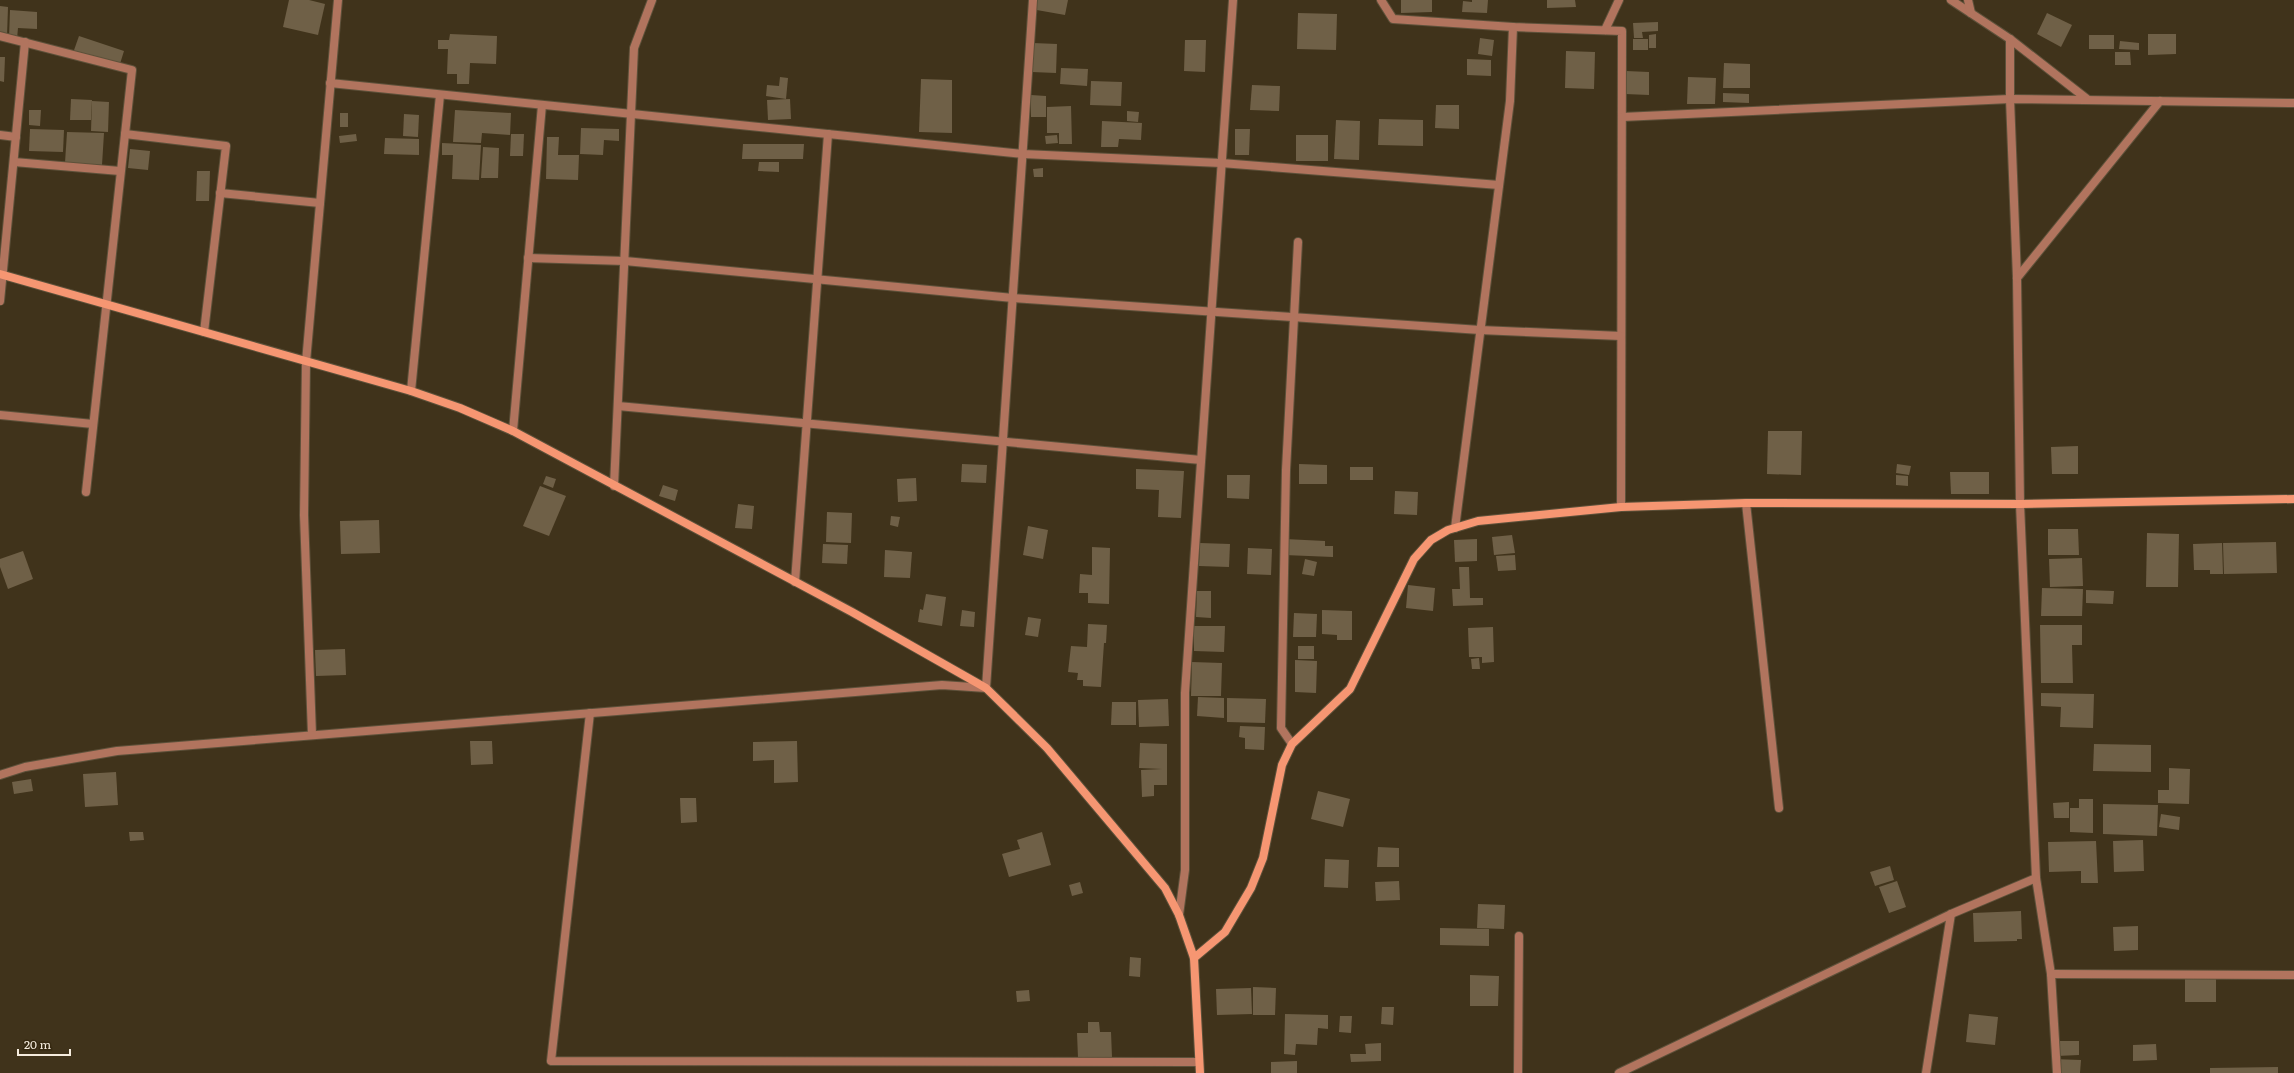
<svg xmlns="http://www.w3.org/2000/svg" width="2294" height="1073" font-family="Literata,serif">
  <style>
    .building { fill: #6f6047 }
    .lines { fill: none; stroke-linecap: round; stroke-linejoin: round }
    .street-casing { stroke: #5d513a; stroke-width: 10 }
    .secondary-casing { stroke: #5d513a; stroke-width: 10 }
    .street { stroke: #b1745e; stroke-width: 8 }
    .secondary { stroke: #f69672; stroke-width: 8 }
  </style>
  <rect width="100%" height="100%" fill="#40331b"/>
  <g class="building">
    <path d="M289,0H309L325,4L318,35L283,27Z"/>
    <path d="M1033,0H1068L1065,15L1031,9Z"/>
    <path d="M1401,0H1432V12L1401,13Z"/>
    <path d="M1472,0H1488L1487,13L1462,12L1463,1L1472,2Z"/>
    <path d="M1547,0H1575L1576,7L1547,8Z"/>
    <path d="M0,6L8,7L7,36H0Z"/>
    <path d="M10,10L37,12V29L18,28L17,39L9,38Z"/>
    <path d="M1298,13L1337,14L1336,50L1297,49Z"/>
    <path d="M2047,13L2072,25L2061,47L2037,34Z"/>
    <path d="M1658,22V31L1642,32L1643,38H1634L1633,23Z"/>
    <path d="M450,34L497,36L496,64L470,63L469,84H457V74H447L448,49H438V40H449Z"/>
    <path d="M1656,34V48H1649V35Z"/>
    <path d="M2148,34H2176V54L2148,55Z"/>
    <rect x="2089" y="35" width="25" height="14"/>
    <path d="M79,36L124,51L119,67L73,53Z"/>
    <path d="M1480,38L1494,40L1492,56L1478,54Z"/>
    <rect x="1633" y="39" width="15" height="11"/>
    <path d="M1185,40H1206L1205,72L1184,71Z"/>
    <path d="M2120,41L2139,43V50L2119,49Z"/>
    <path d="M1033,43L1057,44L1056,73L1032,72Z"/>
    <path d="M1566,51L1595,52L1594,89L1565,88Z"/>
    <path d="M2115,52H2130L2131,65H2115Z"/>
    <path d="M0,57H5L4,82L0,81Z"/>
    <path d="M1467,59L1491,60V76L1467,75Z"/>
    <path d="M1724,63L1750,64V88H1723Z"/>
    <path d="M1061,68L1088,69L1087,86L1060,84Z"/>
    <path d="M1626,71L1649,72V95L1625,94Z"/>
    <path d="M780,77L788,78L786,99L766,96L767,85L779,86Z"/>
    <path d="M1688,77L1716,78L1715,104H1687Z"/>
    <path d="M921,79L952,80V133L919,132Z"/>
    <path d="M1091,81L1122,82L1121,106L1090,105Z"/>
    <path d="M1252,85L1280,86L1279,111L1250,110Z"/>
    <path d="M1723,93L1749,94V103L1723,102Z"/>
    <path d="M1031,95L1046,96V117H1031Z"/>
    <path d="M71,99L92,100L91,120H70Z"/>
    <path d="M790,99L791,119L768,120L767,100Z"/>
    <path d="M92,101L109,102L108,132L91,131Z"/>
    <path d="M1436,105H1459V129L1435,128Z"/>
    <path d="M1071,106L1072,144H1059V133H1047V107Z"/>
    <path d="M29,110H41L40,126L29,125Z"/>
    <path d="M455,110L511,113L510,135L482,133L481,143L453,142Z"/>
    <path d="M1127,111L1139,112L1138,122L1127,121Z"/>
    <rect x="340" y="113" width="8" height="14"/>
    <path d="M404,114L419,115L418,137L403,136Z"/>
    <path d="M1379,119L1423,120V146L1378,145Z"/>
    <path d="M1336,120L1360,121L1359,160L1334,159Z"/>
    <path d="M1102,121L1142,123L1141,140L1119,139L1118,147H1101Z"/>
    <path d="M581,128L619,129V141L604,140L603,155L580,154Z"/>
    <path d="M30,129L64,130L63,152L29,151Z"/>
    <path d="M1235,129H1250L1249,155H1235Z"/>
    <path d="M67,132L104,133L102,165L65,163Z"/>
    <path d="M356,134L357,141L340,143L339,136Z"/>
    <path d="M511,134H524L523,156H510Z"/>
    <path d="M1057,135L1058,143L1046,144L1045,136Z"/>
    <rect x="1296" y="135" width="32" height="26"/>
    <path d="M547,137H559L558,155H579L578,180L546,179Z"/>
    <path d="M385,138L419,139V155L384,154Z"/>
    <path d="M442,143L481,145L479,180L452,179L453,155H442Z"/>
    <path d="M743,144H804L803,159H742Z"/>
    <path d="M483,147L499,148L498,178H481Z"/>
    <path d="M130,149L150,151L148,170L128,168Z"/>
    <path d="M759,162H779V172L758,171Z"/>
    <path d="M1043,168V177H1034L1033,169Z"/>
    <path d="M197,171H210L209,201H196Z"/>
    <path d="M1768,431H1802L1801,475L1767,474Z"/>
    <path d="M2078,446V474H2052L2051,447Z"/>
    <path d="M962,464L987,465L986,483L961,482Z"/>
    <path d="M1299,464L1327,465V484H1299Z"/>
    <path d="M1897,464L1911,466L1909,475L1896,473Z"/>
    <rect x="1350" y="467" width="23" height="13"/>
    <path d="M1136,469L1184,471L1181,518L1158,517L1159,490L1136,489Z"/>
    <path d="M1950,472H1989V494H1951Z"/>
    <path d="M1227,475H1250L1249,499L1227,498Z"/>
    <path d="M1896,475L1908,476V486L1896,485Z"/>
    <path d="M546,476L556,479L553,488L543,484Z"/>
    <path d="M916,478L917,501L898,502L897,479Z"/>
    <path d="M663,485L678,490L675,501L659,496Z"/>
    <path d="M540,486L566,496L549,536L523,526Z"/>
    <path d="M1395,491L1418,492L1417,515L1394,514Z"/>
    <path d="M738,504L754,506L752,529L735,528Z"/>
    <path d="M827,512L852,513L851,543L826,542Z"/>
    <path d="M891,516L900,517L898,527L890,525Z"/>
    <path d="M379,520L380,553L341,554L340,521Z"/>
    <path d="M1028,526L1048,530L1043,559L1023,555Z"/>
    <path d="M2048,529H2078L2079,555H2048Z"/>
    <path d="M2147,533L2179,534L2178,587H2146Z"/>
    <path d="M1512,535L1515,553L1494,555L1492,537Z"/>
    <path d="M1285,539L1325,541V546H1333V557L1284,555Z"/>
    <path d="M1477,539V561L1455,562L1454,540Z"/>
    <path d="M2276,542L2277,573L2224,574L2223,543Z"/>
    <path d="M1200,543L1230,544L1229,567L1199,566Z"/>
    <path d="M2222,543L2223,574H2210V570H2194L2193,544Z"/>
    <path d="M823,544L848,545L847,564L822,563Z"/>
    <path d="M1092,547L1110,548L1109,604L1088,603V593H1079L1080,574L1092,575Z"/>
    <path d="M1248,548L1272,549L1271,575L1247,574Z"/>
    <path d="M885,550L912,552L910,578L884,577Z"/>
    <path d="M23,551L33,579L8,589L0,567V559Z"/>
    <path d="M1515,555L1516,570L1498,571L1496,556Z"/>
    <path d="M2082,558L2083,586L2050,587L2049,559Z"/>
    <path d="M1305,559L1317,562L1314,576L1302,574Z"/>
    <path d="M1459,567H1469L1470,598H1483V605L1453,606L1452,589H1460Z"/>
    <path d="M1408,585L1435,588L1433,611L1406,608Z"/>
    <path d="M2042,588L2083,589L2082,616H2041Z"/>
    <path d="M2086,590L2114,591L2113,604L2086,603Z"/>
    <path d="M1197,591H1211V618L1196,617Z"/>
    <path d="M926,594L946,597L942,626L918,622L920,609L923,610Z"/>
    <path d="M962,610L975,612L974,627L960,626Z"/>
    <path d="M1322,610L1352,611V640H1337V635L1322,634Z"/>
    <path d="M1294,613L1317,614L1316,637H1293Z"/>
    <path d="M1028,617L1041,619L1038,637L1025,635Z"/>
    <path d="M1088,624L1107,625L1106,643H1104L1101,687L1083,686V680H1077L1078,673L1068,672L1071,646L1087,647Z"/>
    <path d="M2040,625H2082V645H2072L2073,683H2041Z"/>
    <path d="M1194,626H1225L1224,652L1194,651Z"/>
    <path d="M1493,627L1494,662L1482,663V657H1469L1468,628Z"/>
    <rect x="1298" y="646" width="16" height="13"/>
    <path d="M345,649L346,675L316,676L315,650Z"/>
    <path d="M1479,658L1480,669H1472L1471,659Z"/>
    <path d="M1295,660L1317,661L1316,693L1295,692Z"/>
    <path d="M1192,662L1222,663L1221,696H1191Z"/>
    <path d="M2041,693L2094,694L2093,728L2060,727L2061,707L2041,706Z"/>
    <path d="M1198,697L1224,698V718L1197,716Z"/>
    <path d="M1227,698L1266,699L1265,723L1227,722Z"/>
    <path d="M1168,699L1169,726L1139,727L1138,700Z"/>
    <path d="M1112,702H1136V725H1111Z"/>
    <path d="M1240,726L1265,727L1264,750L1245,749V738L1239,737Z"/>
    <path d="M470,741H492L493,764L471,765Z"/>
    <path d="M797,741L798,782L774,783V760L753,761V742Z"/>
    <path d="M1140,743L1167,744V785H1154V796L1142,797L1141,770L1162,769L1139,768Z"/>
    <path d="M2094,744L2151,745V772L2093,771Z"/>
    <path d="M2169,768L2190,769L2189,804L2158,803V790H2169Z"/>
    <path d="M116,772L118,805L85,807L83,774Z"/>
    <path d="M31,779L33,791L14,794L12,782Z"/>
    <path d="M1318,791L1350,799L1343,827L1311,819Z"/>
    <path d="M680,798H696L697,822L681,823Z"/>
    <path d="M2079,799H2093V833L2070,832V808H2079Z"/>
    <path d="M2069,802V818H2054L2053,803Z"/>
    <path d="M2103,804L2158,805L2157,836L2103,834Z"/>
    <path d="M2161,814L2180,817L2179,830L2159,827Z"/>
    <path d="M129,832H143L144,840L130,841Z"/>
    <path d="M1042,832L1051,865L1009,877L1002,854L1020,849L1017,840Z"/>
    <path d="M2143,840L2144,871L2114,872L2113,841Z"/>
    <path d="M2096,841L2098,883H2081V871L2049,872L2048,842Z"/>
    <path d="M1378,847L1399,848V867H1377Z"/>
    <path d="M1325,859L1349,860L1348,888L1324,887Z"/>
    <path d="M1890,866L1894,880L1875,886L1870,872Z"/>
    <path d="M1399,881L1400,900L1376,901L1375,882Z"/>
    <path d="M1897,881L1906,907L1889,913L1879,887Z"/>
    <path d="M1080,882L1083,893L1072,896L1069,885Z"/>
    <path d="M1478,904L1505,905L1504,929L1477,928Z"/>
    <path d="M2021,911L2022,939H2017V941L1974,942L1973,913Z"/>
    <path d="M2138,926V950L2114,951L2113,927Z"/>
    <path d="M1440,928L1489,929V946L1440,945Z"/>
    <path d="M1130,957L1141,958L1140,977L1129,976Z"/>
    <path d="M1470,975L1499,976L1498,1006H1470Z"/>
    <rect x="2185" y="977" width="31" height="25"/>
    <path d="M1253,987L1276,988L1275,1015H1253Z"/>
    <path d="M1251,988L1252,1014L1217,1015L1216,989Z"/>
    <path d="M1029,990L1030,1001L1017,1002L1016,991Z"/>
    <path d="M1382,1007H1394L1393,1025L1381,1024Z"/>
    <path d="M1285,1014L1328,1015V1029L1318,1028L1317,1045L1296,1044L1295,1055L1284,1054Z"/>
    <path d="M1969,1014L1998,1017L1995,1045L1966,1042Z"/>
    <path d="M1340,1016H1352L1351,1033L1339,1032Z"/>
    <path d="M1088,1022H1099L1100,1032H1111L1112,1057L1078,1058L1077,1033H1088Z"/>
    <path d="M2057,1041H2079V1055L2057,1056Z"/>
    <path d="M1381,1043V1061L1351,1062L1350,1054H1366L1365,1044Z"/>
    <path d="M2156,1044L2157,1060L2133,1061V1045Z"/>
    <path d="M2052,1059L2081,1060L2080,1073H2052Z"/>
    <path d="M1297,1061V1073H1271V1062Z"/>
    <path d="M2278,1067V1073H2210V1068Z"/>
  </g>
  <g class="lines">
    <g class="street-casing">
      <g id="street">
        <path d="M1381,0L1393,19L1513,27L1622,31L1621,507"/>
        <path d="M1951,0L2010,39L2087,99"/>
        <path d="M1968,0L1971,13"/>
        <path d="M1605,30L1619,0"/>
        <path d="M0,36L132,70L86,492"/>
        <path d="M2010,39V99L2017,278L2020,504L2036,878L2051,974L2057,1073"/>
        <path d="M330,83L1023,154L1221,163L1499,185"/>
        <path d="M1622,117L2010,99L2294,103"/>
        <path d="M125,134L226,146L204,332"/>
        <path d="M0,135L16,137"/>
        <path d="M14,162L120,171"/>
        <path d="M220,193L320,203"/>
        <path d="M528,258L625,261L1013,298L1480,330L1621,336"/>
        <path d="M2017,278L2160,101"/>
        <path d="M0,301L25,42"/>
        <path d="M411,391L440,95"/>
        <path d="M618,406L1201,460"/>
        <path d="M0,415L93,424"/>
        <path d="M513,431L542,105"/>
        <path d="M614,486L634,48L652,0"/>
        <path d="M1746,503L1779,808"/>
        <path d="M1455,528L1510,101L1513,27"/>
        <path d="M795,582L828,134"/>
        <path d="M590,713L551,1061L1199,1062"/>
        <path d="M312,735L304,515L306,362L338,0"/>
        <path d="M1292,744L1281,728L1286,470L1298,242"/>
        <path d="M0,775L25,767L117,751L942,685L986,688L1033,0"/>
        <path d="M1179,915L1185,870V693L1233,0"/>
        <path d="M2051,974L2294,975"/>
        <path d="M1518,1073L1519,936"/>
        <path d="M1619,1073L1951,914L2036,878"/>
        <path d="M1926,1073L1951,914"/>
      </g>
    </g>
    <g class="secondary-casing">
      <g id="secondary">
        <path d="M0,274L411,391L460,408L513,431L852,612L986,688L1047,748L1165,888L1179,915L1194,958L1200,1073"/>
        <path d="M1194,958L1225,932L1251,888L1263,858L1282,765L1292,744L1350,689L1414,559L1431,540L1448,530L1478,521L1621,507L1746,503L2020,504L2294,499"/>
      </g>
    </g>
    <use href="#street" class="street"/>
    <use href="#secondary" class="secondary"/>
  </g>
  <path d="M18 1049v6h52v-6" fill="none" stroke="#f5ecde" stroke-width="2"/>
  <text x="24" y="1049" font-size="12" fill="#f5ecde" stroke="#362911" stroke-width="3" paint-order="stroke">20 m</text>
</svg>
